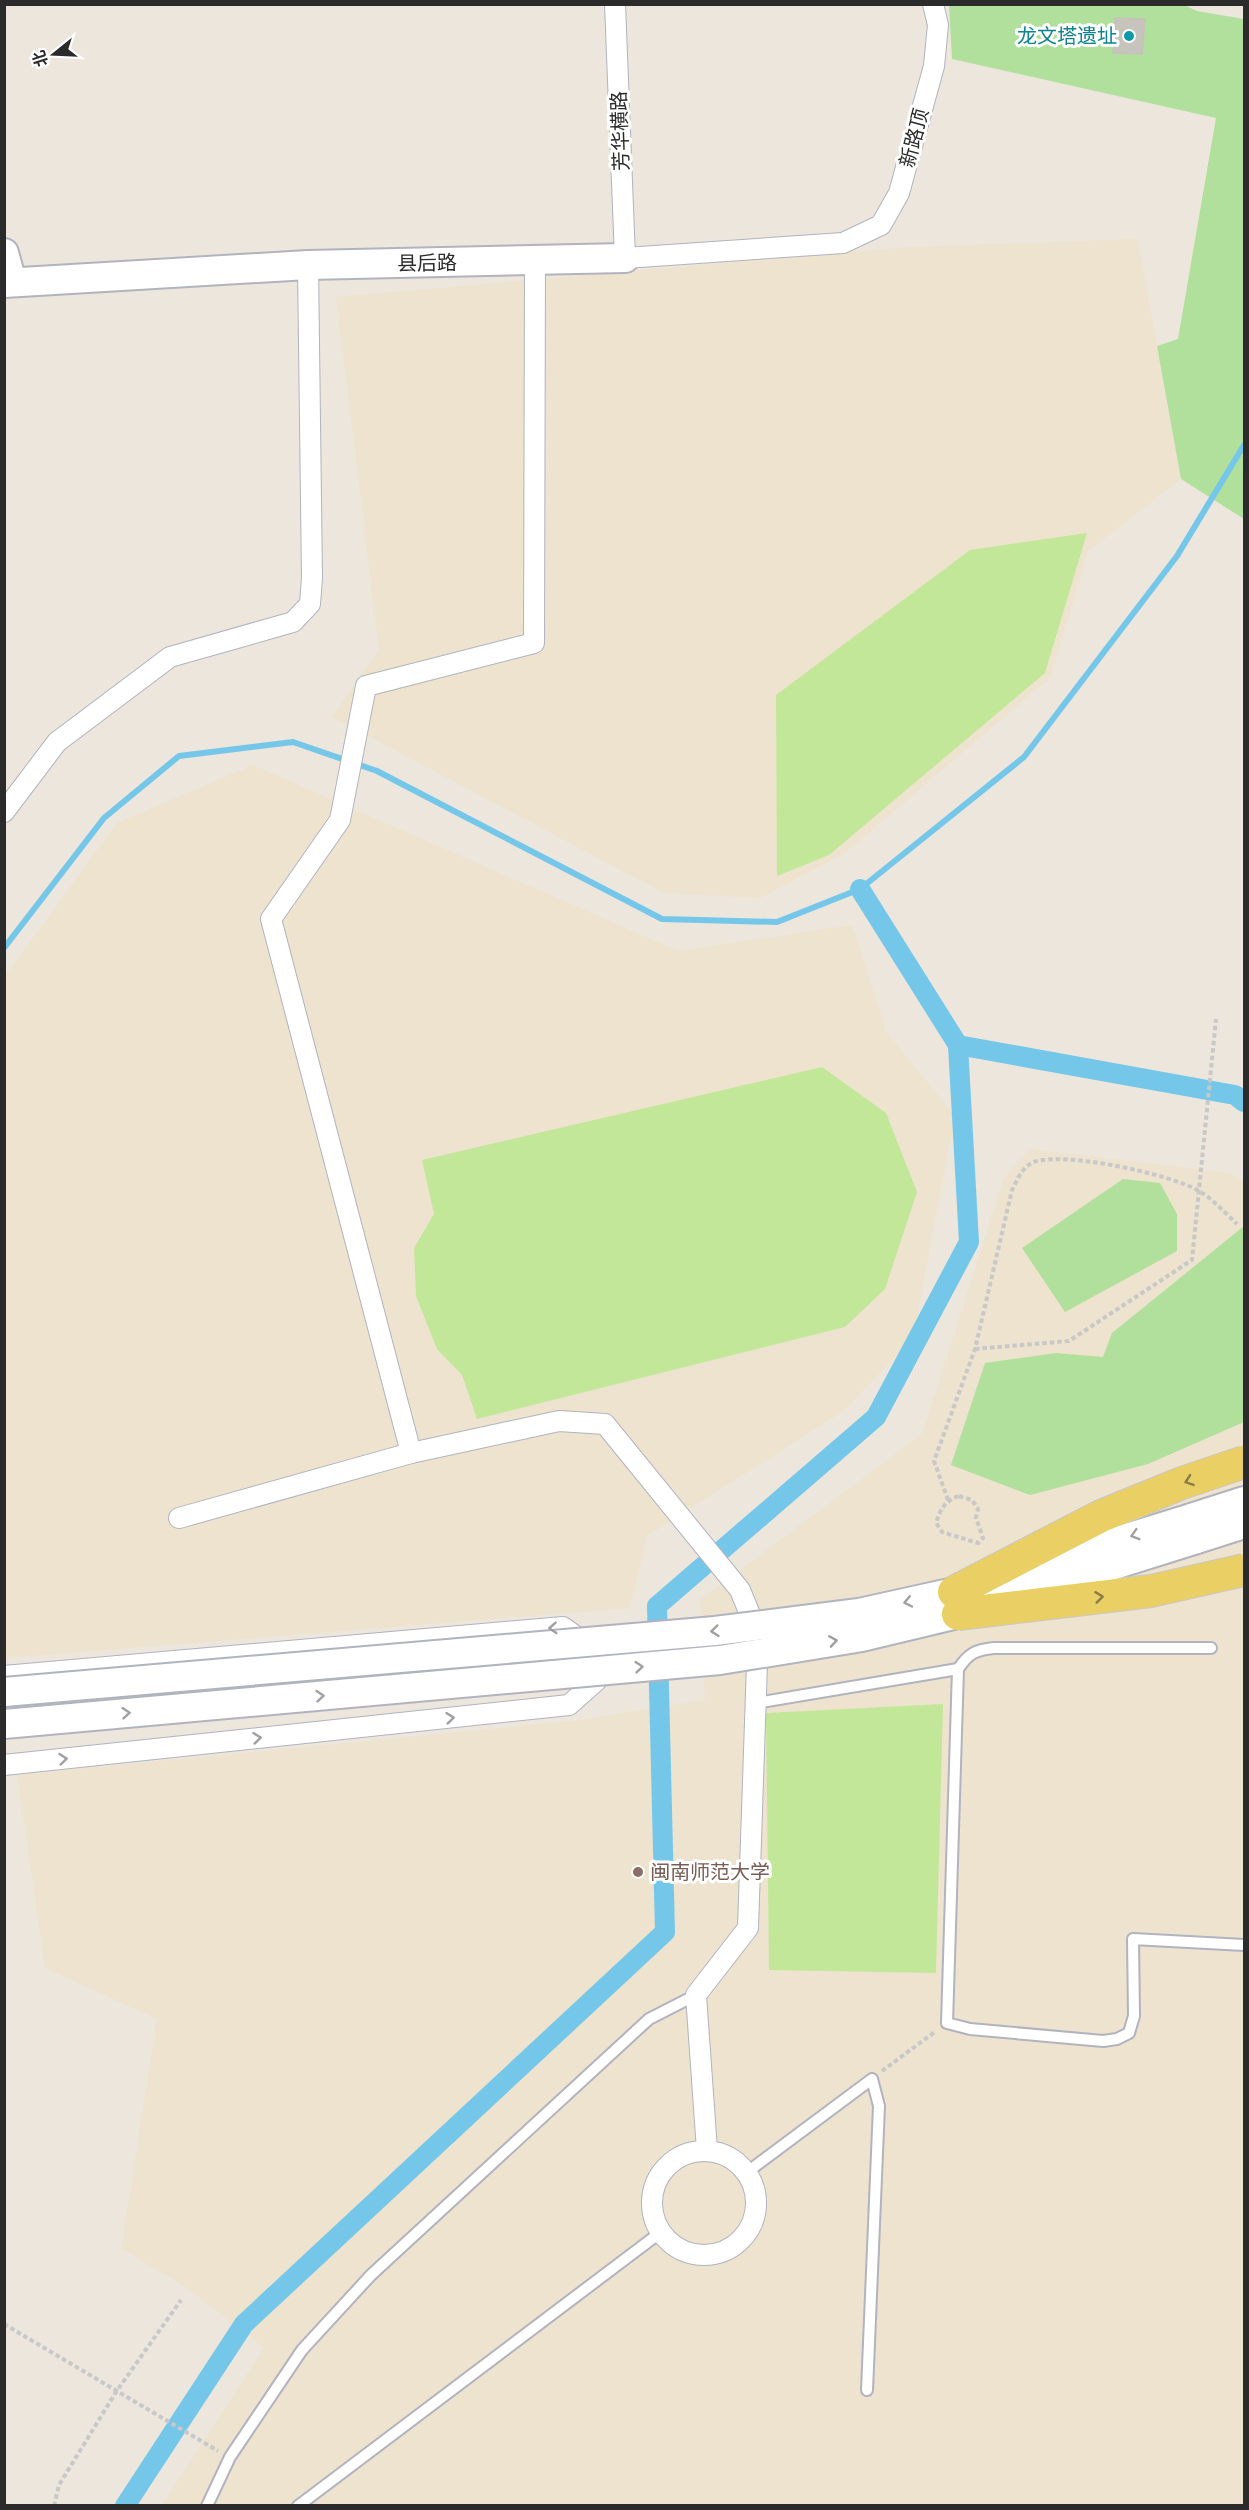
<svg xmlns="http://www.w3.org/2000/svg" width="1249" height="2510" font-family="'Archivo Narrow','Noto Sans SC',sans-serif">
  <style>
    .education { fill: #ede3ce }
    .green { fill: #b1e09c }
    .pitch { fill: #c3e799 }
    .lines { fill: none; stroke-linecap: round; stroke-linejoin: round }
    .stream { stroke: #75c7e9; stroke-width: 6 }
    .canal { stroke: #75c7e9; stroke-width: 20 }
    .building { fill: #c7c3bd; stroke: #c7c2b7; stroke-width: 1.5 }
    .lane-casing { stroke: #b1b3be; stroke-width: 14 }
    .street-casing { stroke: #b1b3be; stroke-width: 22 }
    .secondary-casing { stroke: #b1b3be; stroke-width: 32 }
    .path { stroke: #c8c8c8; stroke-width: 4; stroke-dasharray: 4.5 3; stroke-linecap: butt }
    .lane { stroke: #fff; stroke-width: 10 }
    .street { stroke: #fff; stroke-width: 20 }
    .secondary { stroke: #fff; stroke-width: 28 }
    .secondary-bridge-casing { stroke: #b1b3be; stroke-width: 32; stroke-linecap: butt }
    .primary-bridge-casing { stroke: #c8c8c8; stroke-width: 34; stroke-linecap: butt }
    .secondary-bridge { stroke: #fff; stroke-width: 28 }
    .primary-bridge { stroke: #eacf64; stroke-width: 32 }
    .oneway { stroke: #8a7d48 }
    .oneway2 { stroke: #a0a0a0 }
    .culture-dot { fill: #0f9aa8; stroke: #fff; stroke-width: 2 }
    .education-dot { fill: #8d6e63; stroke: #fff; stroke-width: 2 }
    .labels { text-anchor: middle; stroke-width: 6; stroke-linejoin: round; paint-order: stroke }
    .culture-label { font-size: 20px; fill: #0d838f; stroke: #fff; text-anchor: end }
    .street-label { font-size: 20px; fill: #2b2b2b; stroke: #fff }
    .education-label { font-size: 20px; fill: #785e54; stroke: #fff; text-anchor: start }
  </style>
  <rect width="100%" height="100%" fill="#ece6dd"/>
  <g class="education">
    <path d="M1138,239L1181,479L1088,551L1051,677L845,853L760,898L664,893L332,717L379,650L336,297L910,247Z"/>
    <path d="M253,765L678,951L852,925L887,1033L955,1116L913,1338L845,1410L647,1536L630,1608L5,1658V976L117,823Z"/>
    <path d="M1030,1149L1230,1173L1244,1181V2505H162L264,2348L187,2288L121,2248L157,2019L45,1968L17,1775L572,1721L705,1700L700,1600L922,1434L1004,1178Z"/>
  </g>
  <g class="green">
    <path d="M949,5H1184L1197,11L1244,19V519L1181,479L1157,346L1178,339L1216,118L952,59Z"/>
    <path d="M1123,1179L1160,1183L1177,1214V1251L1065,1312L1022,1248Z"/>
    <path d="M1244,1226V1422L1148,1464L1030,1495L951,1465L985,1363L1056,1353L1103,1357L1112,1333Z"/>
  </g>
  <g class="pitch">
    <path d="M1087,533L1045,673L829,855L777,876L776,695L970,550Z"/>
    <path d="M822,1067L886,1113L917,1192L885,1289L845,1327L477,1419L462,1375L437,1349L416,1296L414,1248L434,1214L422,1160Z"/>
    <path d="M943,1704L936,1973L769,1970L766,1713Z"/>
  </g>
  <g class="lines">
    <path class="stream" d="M4,948L104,818L179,756L293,742L377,771L662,919L777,922L860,889L1024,757L1177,556L1244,445"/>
    <g class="canal">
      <path d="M860,889L958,1045"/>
      <path d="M125,2506L244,2324L665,1932L657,1606L876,1417L969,1242L958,1045L1235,1095L1244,1102"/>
    </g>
  </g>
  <path class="building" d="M1115,18L1145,19L1142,54L1113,53Z"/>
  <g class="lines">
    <g class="lane-casing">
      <g id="lane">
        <path d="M1211,1648H994C975,1650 969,1653 958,1669L947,2023L970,2029L1103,2041L1117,2039L1129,2033L1134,2016L1133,1939L1244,1945"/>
        <path d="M756,1703L958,1669"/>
        <path d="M746,2173L872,2079L879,2106L867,2390"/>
        <path d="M207,2506L230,2457L302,2350L371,2275L649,2019L696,1995"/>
        <path d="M298,2506L661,2232"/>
      </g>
    </g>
    <g class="street-casing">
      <g id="street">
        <path d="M615,4L625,258L843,243L881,225L899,193L934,66L938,25L933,4"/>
        <path d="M535,261L534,643L366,686L340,820L271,919L411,1453L559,1421L605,1424L740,1590L758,1634L748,1928L696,1995L707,2150"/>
        <path d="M4,812L57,742L170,657L293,622L310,604L312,578L308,265"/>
        <path d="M179,1518L411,1453"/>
        <path d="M4,1676L563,1627L596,1651V1681L569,1705L4,1765"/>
        <circle cx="704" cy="2203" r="52"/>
      </g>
    </g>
    <g class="secondary-casing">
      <g id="secondary">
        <path d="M4,253L12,282"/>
        <path d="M4,283L308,265L625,258"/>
        <path d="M1191,1518L1244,1501"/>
        <path d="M1194,1540L1244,1524"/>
      </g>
    </g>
    <g class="path">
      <path d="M975,1349L1069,1341L1192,1260L1216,1019"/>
      <path d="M959,1496L972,1500L978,1509L976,1518L983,1538L978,1543L942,1532L936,1523C941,1508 945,1501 959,1496Z"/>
      <path d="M948,1500L934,1461L975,1349L1012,1190C1017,1180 1023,1166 1034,1162C1063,1151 1171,1174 1199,1191C1213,1199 1225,1213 1237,1224"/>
      <path d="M882,2071L936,2031"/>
      <path d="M4,2324L218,2451"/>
      <path d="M54,2506L59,2485L116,2392L181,2300"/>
    </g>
    <use href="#lane" class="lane"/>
    <use href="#street" class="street"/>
    <use href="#secondary" class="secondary"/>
    <g class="secondary-bridge-casing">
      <g id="secondary-bridge">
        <path d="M4,1692L715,1631L859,1613L954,1592L1191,1518"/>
        <path d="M4,1724L720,1660L862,1637L958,1614L1194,1540"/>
      </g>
    </g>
    <g class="primary-bridge-casing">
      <g id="primary-bridge">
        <path d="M954,1592L1101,1516L1182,1483L1244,1462"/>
        <path d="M958,1614L1151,1591L1244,1570"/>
      </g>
    </g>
    <use href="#secondary-bridge" class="secondary-bridge"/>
    <use href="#primary-bridge" class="primary-bridge"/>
  </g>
  <defs><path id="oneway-chevron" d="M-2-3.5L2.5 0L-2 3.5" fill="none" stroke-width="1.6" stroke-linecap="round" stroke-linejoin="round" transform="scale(1.5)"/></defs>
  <g class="oneway">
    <use href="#oneway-chevron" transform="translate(1189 1481) rotate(161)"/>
    <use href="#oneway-chevron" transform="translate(1099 1597) rotate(-7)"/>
  </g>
  <g class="oneway2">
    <use href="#oneway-chevron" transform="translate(1135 1535) rotate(163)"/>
    <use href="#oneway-chevron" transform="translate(908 1602) rotate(168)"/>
    <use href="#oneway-chevron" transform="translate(553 1628) rotate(176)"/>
    <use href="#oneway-chevron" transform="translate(715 1631) rotate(174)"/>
    <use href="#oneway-chevron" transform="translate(833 1641) rotate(-9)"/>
    <use href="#oneway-chevron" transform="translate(639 1667) rotate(-5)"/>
    <use href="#oneway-chevron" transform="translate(320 1696) rotate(-5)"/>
    <use href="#oneway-chevron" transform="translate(126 1713) rotate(-5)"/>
    <use href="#oneway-chevron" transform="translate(450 1718) rotate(-6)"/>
    <use href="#oneway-chevron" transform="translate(257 1738) rotate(-6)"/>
    <use href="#oneway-chevron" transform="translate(63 1759) rotate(-6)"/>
  </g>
  <circle class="culture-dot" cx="1129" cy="36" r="6"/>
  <circle class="education-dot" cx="638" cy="1872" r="6"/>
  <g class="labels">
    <g class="culture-label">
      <text x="1117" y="43">龙文塔遗址</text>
    </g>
    <g class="street-label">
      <text transform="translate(620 131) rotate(-92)" y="7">芳华横路</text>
      <text transform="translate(914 138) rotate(-75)" y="7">新路顶</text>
      <text transform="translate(427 263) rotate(-1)" y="7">县后路</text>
    </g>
    <g class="education-label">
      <text x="650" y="1879">闽南师范大学</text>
    </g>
  </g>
  <rect width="1249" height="2510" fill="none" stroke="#2b2b2b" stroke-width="12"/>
  <g transform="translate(54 54) rotate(252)" stroke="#ffffff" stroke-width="4.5" paint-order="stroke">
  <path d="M0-4.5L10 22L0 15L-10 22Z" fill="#2b2b2b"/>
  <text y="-9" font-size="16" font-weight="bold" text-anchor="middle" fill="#2b2b2b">北</text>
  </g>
</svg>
